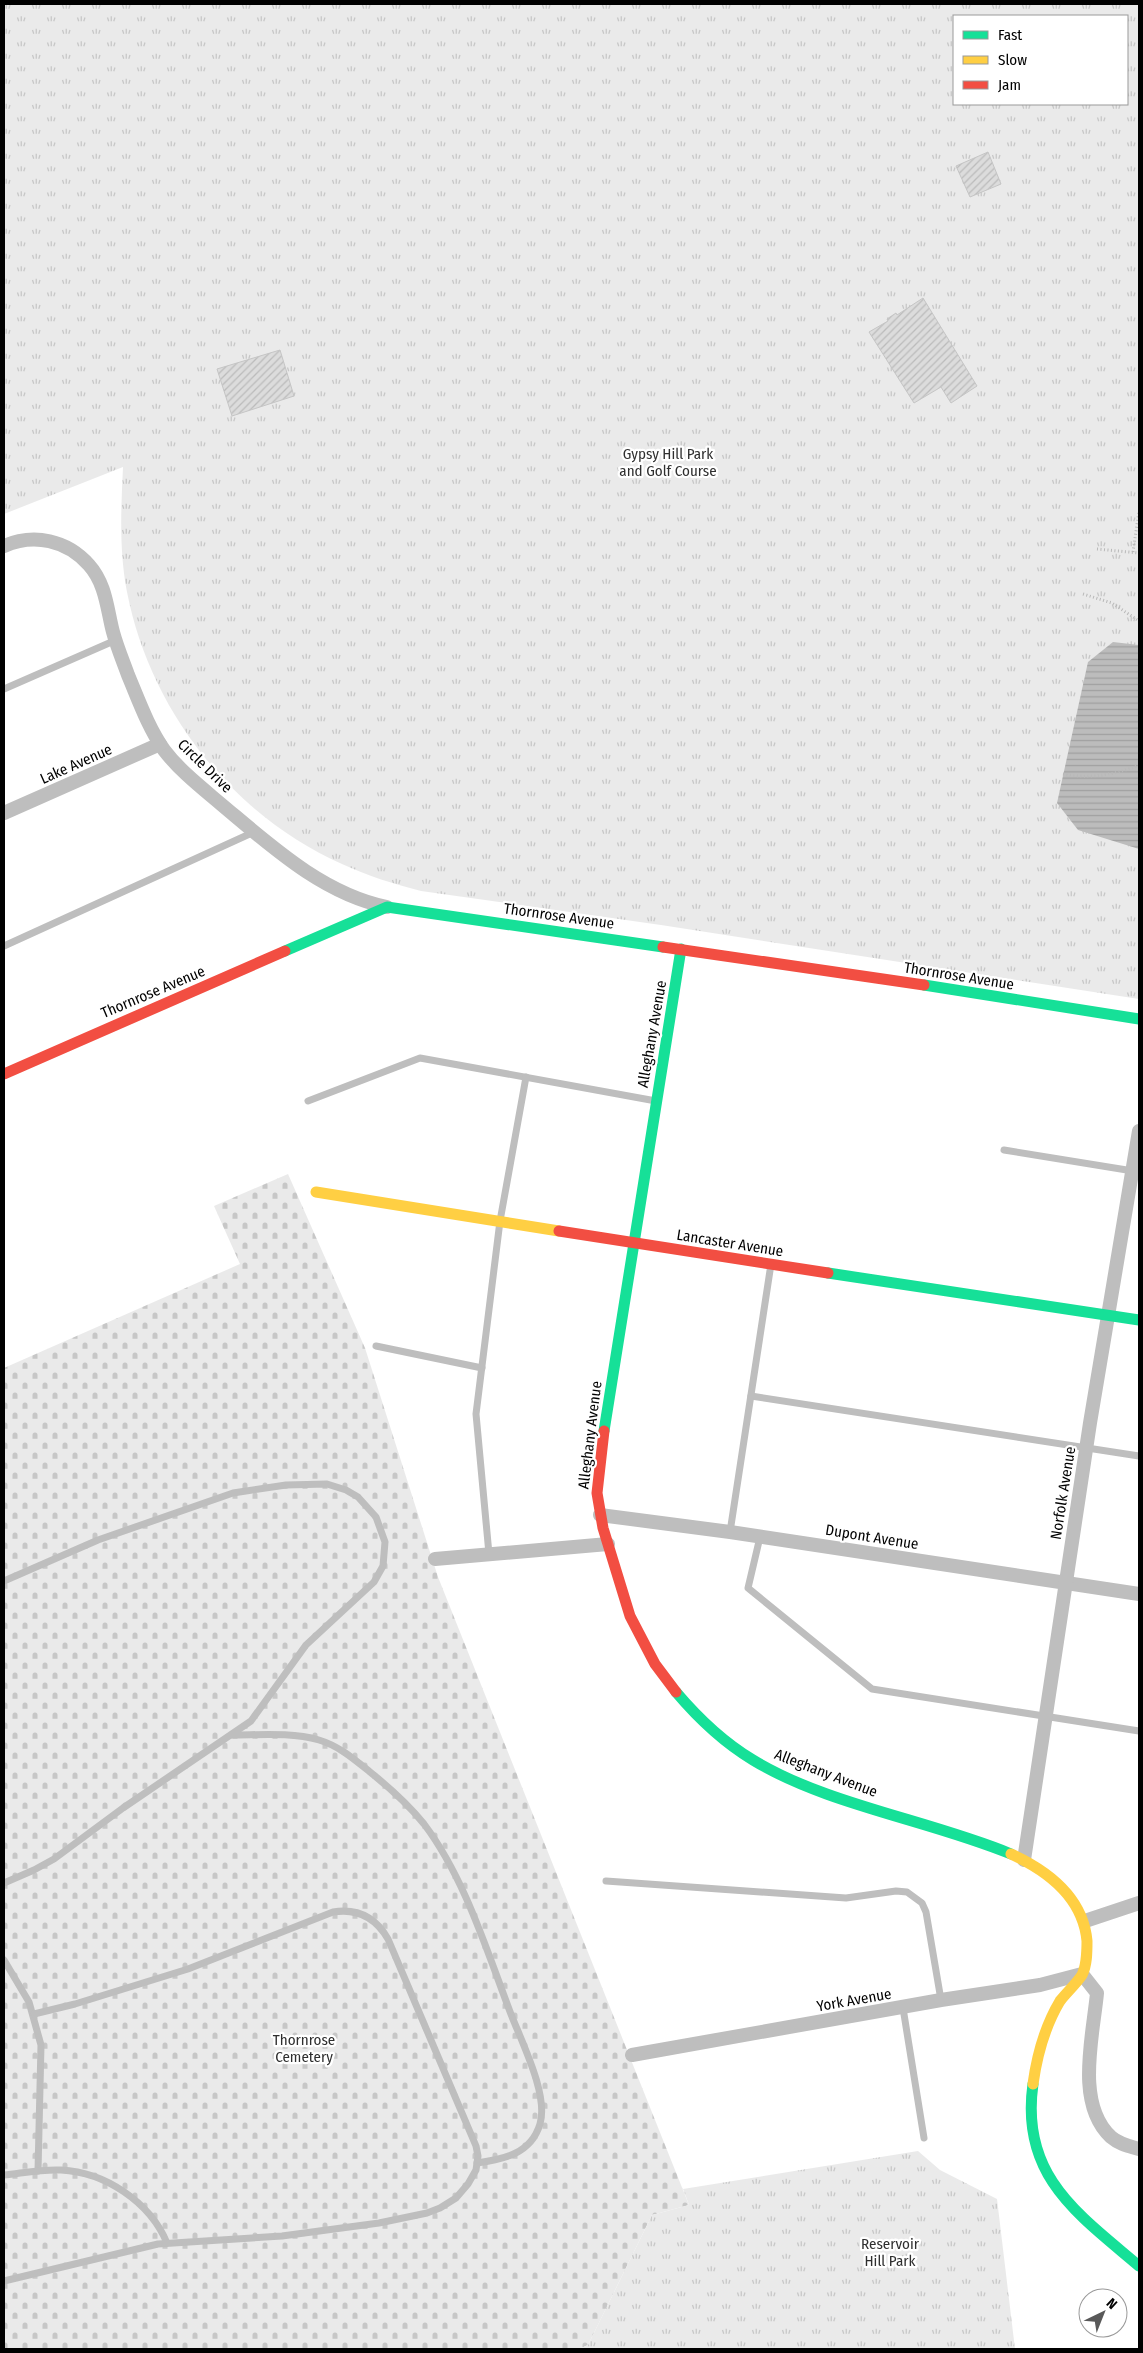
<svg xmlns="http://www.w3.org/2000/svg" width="1143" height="2353" font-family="'Fira Sans Condensed',sans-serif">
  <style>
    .cemetery { fill: url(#cemetery-stones) }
    .park { fill: url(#park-tufts); fill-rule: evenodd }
    .water { fill: url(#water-rules) }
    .building { fill: url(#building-hatch); stroke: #c5c5c5 }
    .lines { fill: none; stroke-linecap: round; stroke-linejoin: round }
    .path { stroke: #b8b8b8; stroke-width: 3; stroke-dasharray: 1 2.5; stroke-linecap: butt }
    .lane { stroke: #bebebe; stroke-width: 7 }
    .street { stroke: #bebebe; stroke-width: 14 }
    .fast { stroke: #16e098; stroke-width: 11 }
    .slow { stroke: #ffcf43; stroke-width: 11 }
    .jam { stroke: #f24e42; stroke-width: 11 }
    .labels { text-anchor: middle; stroke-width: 4.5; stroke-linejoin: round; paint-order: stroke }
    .park-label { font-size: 15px; fill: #2f2f2f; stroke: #fff }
    .street-label { font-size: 15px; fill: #000; stroke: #fff }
  </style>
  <defs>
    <pattern id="cemetery-stones" width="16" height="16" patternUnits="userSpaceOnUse" patternTransform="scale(1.25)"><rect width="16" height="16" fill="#eaeaea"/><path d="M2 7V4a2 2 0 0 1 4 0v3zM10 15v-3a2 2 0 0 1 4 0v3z" fill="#c7c7c7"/></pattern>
    <pattern id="park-tufts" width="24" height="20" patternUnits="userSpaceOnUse" patternTransform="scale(1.25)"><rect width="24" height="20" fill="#eaeaea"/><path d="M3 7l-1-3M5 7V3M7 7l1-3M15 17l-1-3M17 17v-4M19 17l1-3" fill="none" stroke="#c7c7c7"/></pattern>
    <pattern id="water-rules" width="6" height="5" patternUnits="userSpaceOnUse" patternTransform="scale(1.25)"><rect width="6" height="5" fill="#bcbcbc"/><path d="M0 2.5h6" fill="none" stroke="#a0a0a0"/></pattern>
    <pattern id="building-hatch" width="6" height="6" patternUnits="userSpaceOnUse" patternTransform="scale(1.25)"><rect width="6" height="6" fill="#dcdcdc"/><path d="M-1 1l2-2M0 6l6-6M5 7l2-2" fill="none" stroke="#bbb"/></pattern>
  </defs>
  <rect width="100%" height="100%" fill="#fff"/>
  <path class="cemetery" d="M288,1174L365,1348L438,1577L689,2205L652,2215L588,2345L579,2349H4V1368L240,1264L214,1206Z"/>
  <g class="park">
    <path d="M4,4H1139V999L661,925L421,891C394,884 368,876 342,864C232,815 150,710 127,592C119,550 121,509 123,467L4,514ZM954,16H1127V104H954Z"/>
    <path d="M918,2151L940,2170L997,2199L1015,2349H579L588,2345L652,2215L689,2205L683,2189Z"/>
  </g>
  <path class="water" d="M1113,642L1139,645V849L1078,830L1057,803L1088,662Z"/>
  <g class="building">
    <path d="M988,152L1001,184L970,197L956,166Z"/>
    <path d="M923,298L977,386L951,403L941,387L914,403L869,332L888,321L887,319L896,313L897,315Z"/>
    <path d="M280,350L294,396L232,416L217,369Z"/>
  </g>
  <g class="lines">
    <g class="path">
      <path d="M1097,549L1139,553"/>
      <path d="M1133,552L1139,511"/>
      <path d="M1083,594L1112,603L1139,621"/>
      <path d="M1063,774C1089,779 1115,775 1139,765"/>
    </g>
    <g class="lane">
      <path d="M4,689L116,640"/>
      <path d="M4,946L254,832"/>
      <path d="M308,1101L420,1058L656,1101"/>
      <path d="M1004,1150L1133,1171"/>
      <path d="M376,1346L482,1368"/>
      <path d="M751,1396L1139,1456"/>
      <path d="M730,1532L771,1264"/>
      <path d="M760,1537L748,1588L872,1689L1139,1731"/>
      <path d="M489,1554L476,1414L500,1221L526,1077"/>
      <path d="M4,1581L98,1540L233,1493L286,1485L327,1484L346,1490L358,1497L376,1517L385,1542L383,1566L374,1582L306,1645L251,1721L123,1808L54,1859L34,1870L4,1883"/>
      <path d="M232,1735C260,1735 291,1732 319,1740C339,1746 354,1759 370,1772C390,1788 408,1804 424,1824C464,1877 486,1948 509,2009C520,2039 549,2094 540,2124C531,2154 504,2159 477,2163"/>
      <path d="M606,1881L846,1898L896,1891L907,1892L922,1903L926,1912L941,2000"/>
      <path d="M4,1960L29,2002L41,2045L38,2171"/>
      <path d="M903,2008L924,2138"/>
      <path d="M4,2175C23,2173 42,2169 61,2170C105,2172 150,2202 167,2243"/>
      <path d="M4,2281L158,2244L282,2236L379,2223L427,2213L440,2208L456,2198L468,2184L476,2170L478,2156L476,2146L388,1939C376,1918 358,1908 333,1912L188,1969L75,2004L34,2014"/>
    </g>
    <g class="street">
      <path d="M4,546C34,533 67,540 89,565C106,584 107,609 113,632C117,647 123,661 128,675C139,701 148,727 164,750C180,771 202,788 222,805C271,846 323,894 387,907"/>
      <path d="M4,813L160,744"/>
      <path d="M600,1515L730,1532L1139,1594"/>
      <path d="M435,1559L608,1544"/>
      <path d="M1024,1860L1090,1423L1139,1131"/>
      <path d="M1085,1921L1139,1903"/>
      <path d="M632,2055L941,2000L1040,1985L1082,1974L1097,1993C1093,2036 1075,2104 1111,2137C1119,2144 1129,2146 1139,2149"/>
    </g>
    <g class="fast">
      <path d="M285,951L387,907L663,947"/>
      <path d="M924,985L1139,1019"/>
      <path d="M828,1273L1139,1320"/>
      <path d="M604,1431L681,949"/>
      <path d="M676,1692C698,1718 723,1742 753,1760C827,1805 929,1820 1011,1854"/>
      <path d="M1033,2084C1020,2176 1078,2214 1139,2266"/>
    </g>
    <g class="slow">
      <path d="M316,1192L559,1231"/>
      <path d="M1011,1854C1048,1871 1083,1897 1087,1941C1087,1952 1087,1965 1082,1975C1076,1984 1067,1992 1060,2001C1045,2026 1037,2055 1033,2084"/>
    </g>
    <g class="jam">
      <path d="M663,947L924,985"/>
      <path d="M4,1074L285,951"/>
      <path d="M559,1231L828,1273"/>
      <path d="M604,1431L597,1493L603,1528L630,1616L655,1664L676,1692"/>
    </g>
  </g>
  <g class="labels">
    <g class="park-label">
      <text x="668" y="459">Gypsy Hill Park<tspan x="668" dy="17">and Golf Course</tspan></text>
      <text x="304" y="2045">Thornrose<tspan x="304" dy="17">Cemetery</tspan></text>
      <text x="890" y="2249">Reservoir<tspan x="890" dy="17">Hill Park</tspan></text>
    </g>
    <g class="street-label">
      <text transform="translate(76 764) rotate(-24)" y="5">Lake Avenue</text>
      <text transform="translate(205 766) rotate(44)" y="5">Circle Drive</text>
      <text transform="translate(559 916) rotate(8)" y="5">Thornrose Avenue</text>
      <text transform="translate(959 976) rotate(9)" y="5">Thornrose Avenue</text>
      <text transform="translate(153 992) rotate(-23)" y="5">Thornrose Avenue</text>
      <text transform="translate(652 1034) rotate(-80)" y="5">Alleghany Avenue</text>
      <text transform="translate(730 1243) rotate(9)" y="5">Lancaster Avenue</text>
      <text transform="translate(590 1435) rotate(-83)" y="5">Alleghany Avenue</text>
      <text transform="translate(1063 1493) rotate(-81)" y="5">Norfolk Avenue</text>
      <text transform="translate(872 1537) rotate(9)" y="5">Dupont Avenue</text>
      <text transform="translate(826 1773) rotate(21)" y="5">Alleghany Avenue</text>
      <text transform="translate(854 2000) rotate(-10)" y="5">York Avenue</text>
    </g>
  </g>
  <rect width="1143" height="2353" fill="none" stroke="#000000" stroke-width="10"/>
  <rect x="953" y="15" width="175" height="90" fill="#ffffff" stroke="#999999"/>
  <rect x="963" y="31" width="25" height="8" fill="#16e098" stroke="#999999"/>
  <text x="998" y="40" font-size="15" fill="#000000">Fast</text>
  <rect x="963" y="56" width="25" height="8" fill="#ffcf43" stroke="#999999"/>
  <text x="998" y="65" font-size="15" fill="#000000">Slow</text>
  <rect x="963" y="81" width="25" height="8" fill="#f24e42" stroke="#999999"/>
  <text x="998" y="90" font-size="15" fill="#000000">Jam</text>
  <g transform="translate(1103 2313) rotate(43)"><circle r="24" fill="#ffffff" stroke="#999999"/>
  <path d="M0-4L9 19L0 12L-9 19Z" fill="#595959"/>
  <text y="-8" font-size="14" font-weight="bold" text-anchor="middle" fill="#000000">N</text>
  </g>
</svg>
